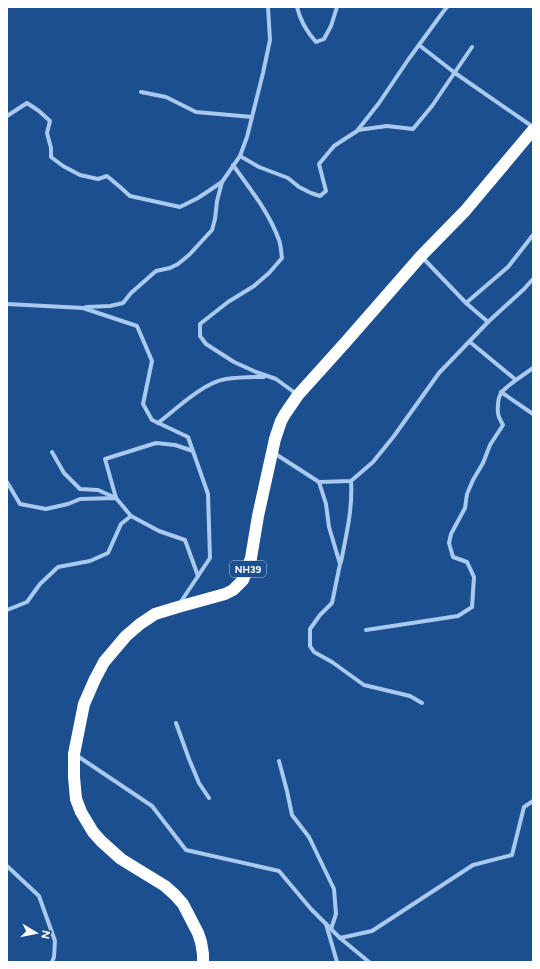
<svg xmlns="http://www.w3.org/2000/svg" width="540" height="969" font-family="Figtree,sans-serif">
  <style>
    .lines { fill: none; stroke-linecap: round; stroke-linejoin: round }
    .street { stroke: #a9c9ee; stroke-width: 4 }
    .highway { stroke: #fff; stroke-width: 12 }
    .labels { text-anchor: middle; stroke-width: 4; stroke-linejoin: round; paint-order: stroke }
    .shield { fill: #1b4f8f; stroke: #bbcadd; stroke-width: 1 }
    .shield-label { font-size: 10px; font-weight: bold; fill: #fff }
  </style>
  <rect width="100%" height="100%" fill="#1b4f8f"/>
  <g class="lines">
    <g class="street">
      <path d="M297,7C300,20 307,32 316,42L324,39L331,26L337,7"/>
      <path d="M419,45L455,73L533,127"/>
      <path d="M141,92L166,97L196,112L252,117"/>
      <path d="M7,116L27,103L39,111L50,121L47,133L51,148V157L63,166L80,175L98,179L107,176L120,187L130,196L180,207L198,198L222,182"/>
      <path d="M358,130L387,126L413,129L432,106L472,47"/>
      <path d="M240,156L259,167L288,178L299,187L311,193L320,196L326,191L319,164L334,146L357,131L379,103L408,60L443,12L447,7"/>
      <path d="M233,165C250,189 269,212 279,240C281,245 281,252 282,258L269,273L254,286L228,302L200,324V336L206,344L234,362L256,372L276,379L298,395"/>
      <path d="M422,257L466,303L488,322"/>
      <path d="M466,303L508,267L533,235"/>
      <path d="M7,304L83,308L137,326L152,361L143,404L152,420L188,437L208,494L210,558L180,603"/>
      <path d="M86,307L110,306L123,303L131,293L156,271L170,268L178,264L189,255L212,230L215,219L217,201L222,182L240,156L247,137L263,73L270,40L268,7"/>
      <path d="M516,380L533,368"/>
      <path d="M501,392L533,414"/>
      <path d="M158,423C176,409 204,382 226,379C239,377 252,377 264,377"/>
      <path d="M52,452L64,473L80,489L98,490L116,498L105,459L156,443L175,445L193,451"/>
      <path d="M274,453L319,482L351,481L373,462L394,436L439,373L488,322L524,289L533,279"/>
      <path d="M7,482L20,504L46,509L68,504L80,499L116,498L131,516L159,531L185,540L198,576"/>
      <path d="M319,482L326,504L329,527L340,564L332,603L320,615L310,629V646L314,652L332,662L364,685L410,696L422,703"/>
      <path d="M341,562C346,536 353,508 351,481"/>
      <path d="M7,610L27,602L40,584L58,567L90,561L108,553L121,524L131,516"/>
      <path d="M366,630L458,616L472,607L474,577L467,562L453,557L449,543L451,534L465,508L467,494L473,480L483,463L490,445L503,425C499,418 497,414 498,406C498,391 505,389 516,380L470,342"/>
      <path d="M176,723L189,759L199,783L209,798"/>
      <path d="M76,755L152,806L186,850L279,871L311,909L340,938L369,962"/>
      <path d="M279,761L287,791L292,815L309,837L334,889L336,914L331,929"/>
      <path d="M7,866L39,896L55,941L54,957L52,962"/>
      <path d="M326,924L337,962"/>
      <path d="M340,938L372,931L473,865L512,855L524,807L533,801"/>
    </g>
    <path class="highway" d="M203,962V954L201,942L198,933L183,904L175,895L165,886L121,859L101,841L93,832L81,812L76,799L74,777V754L84,704L95,679L104,662L126,636L140,624L155,614L178,607L225,594L233,590L243,580L248,567L251,558L258,516L275,439L281,421L285,414L298,395L344,344L421,256L465,211L533,130"/>
  </g>
  <g class="labels">
    <rect class="shield" x="230" y="561" width="36" height="16" rx="3"/>
    <g class="shield-label">
      <text x="248" y="573">NH39</text>
    </g>
  </g>
  <rect width="540" height="969" fill="none" stroke="#ffffff" stroke-width="16"/>
  <g transform="translate(36 933) rotate(100)" stroke="#1b4f8f" stroke-width="3" paint-order="stroke">
  <path d="M0-3L7 15L0 10L-7 15Z" fill="#ffffff"/>
  <text y="-6" font-size="11" font-weight="bold" text-anchor="middle" fill="#ffffff">N</text>
  </g>
</svg>
